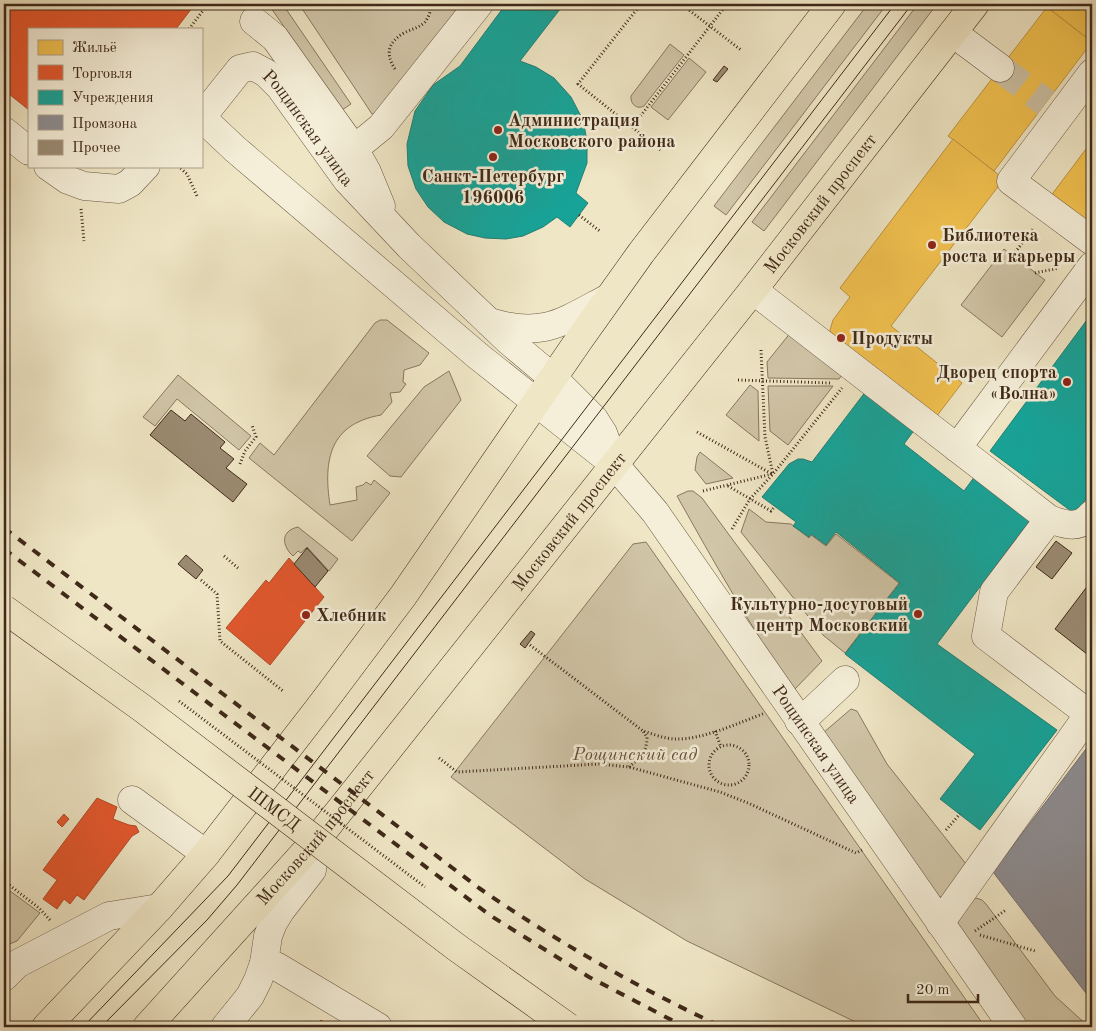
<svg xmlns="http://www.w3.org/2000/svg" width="1096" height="1031" font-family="'Old Standard TT',serif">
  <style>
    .green { fill: #d1c6a8; stroke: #887860 }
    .homes { fill: #f2c14e; stroke: #bd933e }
    .shops { fill: #e4572e; stroke: #b34928 }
    .public { fill: #17a398; stroke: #237e72 }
    .industry { fill: #8d8d92; stroke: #766f6e }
    .building { fill: #9b8b72; stroke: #402919 }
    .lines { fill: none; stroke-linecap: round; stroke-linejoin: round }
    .minor-tunnel { stroke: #ccc0a3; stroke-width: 28; stroke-dasharray: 28 14; stroke-linecap: butt }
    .minor-casing { stroke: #6c5844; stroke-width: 29 }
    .major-casing { stroke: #402919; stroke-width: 29 }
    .path { stroke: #402919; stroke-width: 3; stroke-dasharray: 1 2.5; stroke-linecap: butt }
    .minor { stroke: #f5efd9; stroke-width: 28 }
    .major { stroke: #efe6c5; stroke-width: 28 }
    .tram { stroke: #402919; stroke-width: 1 }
    .rail { stroke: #402919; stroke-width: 4; stroke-dasharray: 9 9; stroke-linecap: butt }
    .major-bridge-casing { stroke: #402919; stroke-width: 29; stroke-linecap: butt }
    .path-bridge { stroke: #402919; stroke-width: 3; stroke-dasharray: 1 2.5; stroke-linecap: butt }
    .major-bridge { stroke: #efe6c5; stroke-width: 28 }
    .poi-dot { fill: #8f2418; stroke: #f5efd9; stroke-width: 2 }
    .labels { text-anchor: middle; stroke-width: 5; stroke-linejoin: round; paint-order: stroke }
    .poi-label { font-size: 18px; font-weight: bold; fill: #402919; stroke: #f5efd9; text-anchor: start }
    .street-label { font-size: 18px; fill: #402919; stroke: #f5efd9 }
    .park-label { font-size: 18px; font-style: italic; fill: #64503d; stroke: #f5efd9 }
  </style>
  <rect width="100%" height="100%" fill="#efe6c5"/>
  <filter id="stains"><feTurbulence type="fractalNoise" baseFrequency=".004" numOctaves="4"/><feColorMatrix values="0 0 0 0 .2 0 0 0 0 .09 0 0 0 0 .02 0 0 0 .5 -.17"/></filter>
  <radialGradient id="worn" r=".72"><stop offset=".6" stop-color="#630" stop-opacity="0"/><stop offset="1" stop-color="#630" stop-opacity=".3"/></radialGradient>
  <g class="green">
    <path d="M299,4H464L377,113L372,114Z"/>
    <path d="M868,4H887L726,215L714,206Z"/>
    <path d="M918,4H937L764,231L752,222Z"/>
    <path d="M278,5L286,9L351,104L342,110L271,8Z"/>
    <path d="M670,44L684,55L644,106C637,110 630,104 631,96Z"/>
    <path d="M689,58L706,72L668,120L651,107Z"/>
    <path d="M1004,249L1045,280L1002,337L961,305Z"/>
    <path d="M380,320H387L429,353L420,365L404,370L403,382L406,384L400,392L390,393L392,402L381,415C330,424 323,459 330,505L357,500L356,487L363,485L366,482L371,485L374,480L390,493L352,541L249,458L260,443L274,455L375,323Z"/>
    <path d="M795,327L847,368L839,379L768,378L767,362Z"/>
    <path d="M449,371L461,400L401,477L390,476L367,456L424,387Z"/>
    <path d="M178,375L251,436L239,450L177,399L155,426L143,417Z"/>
    <path d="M750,385L758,391L759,441L726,415Z"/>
    <path d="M768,386H833L788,445L770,431Z"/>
    <path d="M700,452L733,478L706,484L695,470L697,457Z"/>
    <path d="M688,491H693L702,498L822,661L794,690C751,628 714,562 677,496Z"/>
    <path d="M749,509L766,522L791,524L809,538L811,535L826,546L836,534L899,583L845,653L823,635L741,532Z"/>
    <path d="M298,527L338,559L329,571L307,547L301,553L298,551L293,556C282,546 280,531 298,527Z"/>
    <path d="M646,542L985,1027H866L687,941L585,879L451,777L633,544Z"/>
    <path d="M851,709L857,711L887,764L966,864L944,897H938L823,733Z"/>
    <path d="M6,888L40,913L17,941L7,945L4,941V892Z"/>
    <path d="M976,898L982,900L986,904L1055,996L1089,1027H1029L956,922L970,900Z"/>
  </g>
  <g class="homes">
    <path d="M1050,4H1092V42L1047,7Z"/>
    <path d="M1047,7L1092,42L994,171L948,136Z"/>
    <path d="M953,139L1004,179L891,326L962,383L933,421L831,338L830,330L833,320L850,297L840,288Z"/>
    <path d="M1092,141V229L1050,197Z"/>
  </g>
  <g class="shops">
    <path d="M4,4H195L176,29H29V110L4,90Z"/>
    <path d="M289,558L324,597L270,665L226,628L266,580L269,583Z"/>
    <path d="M97,798L117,807L113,819L129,825L136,826L139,832L132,836L84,900L77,895L70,904L64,899L57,909L43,899L57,880L43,870Z"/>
    <path d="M64,814L69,819L62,827L57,822Z"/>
    <path d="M321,1020L331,1027H315Z"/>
  </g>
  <g class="public">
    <path d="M506,4H564L520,61L536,67L554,78L571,97L583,120L587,141V163L576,193L588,203L570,227L557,217L543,227L523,236L506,239L485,238L467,234L444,222L428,207L416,189L408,166L407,144L415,111L433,85L460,66Z"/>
    <path d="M1092,313V491L1075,514L990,451Z"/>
    <path d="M869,387L918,425L904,444L964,491L975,476L1031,519L937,644L1057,730L980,830L940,799L975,754L845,654L900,583L836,532L826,545L811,534L809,537L793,526L796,522L762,497L789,464L798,459H803L812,462Z"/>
  </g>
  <path class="industry" d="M1092,741V1001L993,872Z"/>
  <g class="building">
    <path d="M724,66L728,69L717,82L713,80Z"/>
    <path d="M171,410L185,421L191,414L225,442L220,448L234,459L226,468L247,484L233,502L150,435Z"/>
    <path d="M1056,541L1072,553L1052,579L1036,567Z"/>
    <path d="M307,548L328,571L315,587L294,564Z"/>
    <path d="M186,555L203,570L196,579L178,564Z"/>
    <path d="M1092,580V658L1055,629Z"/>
    <path d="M531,631L535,634L525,648L520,644Z"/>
  </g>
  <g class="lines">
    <path class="minor-tunnel" d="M1000,68L1046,103"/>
    <g class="minor-casing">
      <g id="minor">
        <path d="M254,21L275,38L354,149L367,172L381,206"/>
        <path d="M953,33L1000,68"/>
        <path d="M1092,73L1011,181L1092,241"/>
        <path id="s1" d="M201,118L240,69L253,66L266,73L280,87L347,180L409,246L510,342L553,378L594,419L603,433L613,460"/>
        <path id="s2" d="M202,118L235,149L478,356L614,464L655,512L1013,1027"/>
        <path d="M4,131L29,151"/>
        <path d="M354,149L381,127L479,4"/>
        <path d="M48,166L68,180L84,186L119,189L130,183L146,166"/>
        <path d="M753,290L1049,519C1065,525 1080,530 1092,514"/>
        <path d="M489,322C543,338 561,323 608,298"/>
        <path d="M957,448L1092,266"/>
        <path d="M799,721L810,713L845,680"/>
        <path d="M132,800L206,854"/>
        <path d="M940,923L1089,714L986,636L994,592L1049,519"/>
        <path d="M264,963L276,966L378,1027"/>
        <path d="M4,977L17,964L109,916L159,908"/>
        <path d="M225,1027L250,996L258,980L264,963L268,936L273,923L281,910L312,870L317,839"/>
      </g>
    </g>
    <g class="major-casing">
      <g id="major">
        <path d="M46,1027L159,908L206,854L322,704L403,596L579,340L641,253L832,4"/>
        <path id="s3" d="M147,1027L317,839L753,290L975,4"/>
      </g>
    </g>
    <g class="path">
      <path d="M641,4L578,84L662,151"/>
      <path d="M681,4L741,50"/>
      <path d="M189,29L208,4"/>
      <path d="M395,69C385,54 388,42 404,33C411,29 419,28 425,22C429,17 431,10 432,4"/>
      <path d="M632,127L727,4"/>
      <path d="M178,166L187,174L197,196"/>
      <path d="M81,209L84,241"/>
      <path d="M579,215L601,232"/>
      <path d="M1013,255L1034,228"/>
      <path d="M1035,273L1059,268"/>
      <path d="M761,350L765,437L773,474"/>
      <path d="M738,380L830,383"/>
      <path d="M697,432L772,474"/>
      <path d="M240,464L245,451L256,437L252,425"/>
      <path d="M728,486L771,511L775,506"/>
      <path d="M703,491L772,474"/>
      <path d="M732,529L750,499L773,474L842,388"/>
      <path d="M224,556L238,568"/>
      <path d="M201,580L217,594L220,641L283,691"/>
      <path d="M530,645L643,731C653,734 665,739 676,739C702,740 741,722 765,713"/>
      <path d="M715,731L721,747"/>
      <circle cx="729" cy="765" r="20"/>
      <path d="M439,758L457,772L599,764L629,767L720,792L748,803L856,853L862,850"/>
      <path d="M629,767C640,758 647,752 647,737L643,731"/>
      <path d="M946,830L960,814"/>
      <path d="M4,881L39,908L50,920"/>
      <path d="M975,931L1006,910"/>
      <path d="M980,935L1035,951"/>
    </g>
    <use href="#minor" class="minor"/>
    <use href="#major" class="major"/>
    <g class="tram">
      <path d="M83,1027L228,876L895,4"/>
      <path d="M101,1027L207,920L237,885L912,4"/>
    </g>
    <g class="rail">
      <path d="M4,528L479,888C557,942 637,987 722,1027"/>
      <path d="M4,549L491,916L589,977L685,1027"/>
    </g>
    <g class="major-bridge-casing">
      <g id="major-bridge">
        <path id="s4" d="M4,609L142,708L456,947L568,1027"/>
      </g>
    </g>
    <path class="path-bridge" d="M179,701L425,887"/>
    <use href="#major-bridge" class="major-bridge"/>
  </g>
  <g class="poi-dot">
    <circle cx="498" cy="130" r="5"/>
    <circle cx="493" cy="157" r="5"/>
    <circle cx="932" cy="245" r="5"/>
    <circle cx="841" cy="338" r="5"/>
    <circle cx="1067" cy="382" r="5"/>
    <circle cx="918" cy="614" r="5"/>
    <circle cx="306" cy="615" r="5"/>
  </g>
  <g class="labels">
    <g class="poi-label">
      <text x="508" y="126">Администрация<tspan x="508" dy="21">Московского района</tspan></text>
      <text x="493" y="182" text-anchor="middle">Санкт-Петербург<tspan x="493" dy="21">196006</tspan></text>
      <text x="942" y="241">Библиотека<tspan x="942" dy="21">роста и карьеры</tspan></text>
      <text x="851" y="344">Продукты</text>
      <text x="1057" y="378" text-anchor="end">Дворец спорта<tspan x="1057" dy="21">«Волна»</tspan></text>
      <text x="908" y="610" text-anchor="end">Культурно-досуговый<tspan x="908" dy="21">центр Московский</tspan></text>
      <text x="316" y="621">Хлебник</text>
    </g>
    <g class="street-label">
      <text dy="6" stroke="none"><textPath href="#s1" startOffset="160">Рощинская улица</textPath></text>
      <text dy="6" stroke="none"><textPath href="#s3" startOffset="1064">Московский проспект</textPath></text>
      <text dy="6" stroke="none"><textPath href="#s3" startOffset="659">Московский проспект</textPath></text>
      <text dy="6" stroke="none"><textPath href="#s2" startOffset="884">Рощинская улица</textPath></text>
      <text dy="6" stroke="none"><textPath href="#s4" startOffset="336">ШМСД</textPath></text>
      <text dy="6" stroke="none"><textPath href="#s3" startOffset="254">Московский проспект</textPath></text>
    </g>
    <g class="park-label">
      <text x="635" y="760">Рощинский сад</text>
    </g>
  </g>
  <rect width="1096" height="1031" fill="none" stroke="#efe6c5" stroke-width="20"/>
  <rect x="5" y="5" width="1086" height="1021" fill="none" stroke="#402919" stroke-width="2.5"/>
  <rect x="10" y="10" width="1076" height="1011" fill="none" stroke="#402919"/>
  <rect x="28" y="28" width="175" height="140" fill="#f5efd9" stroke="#ada08c"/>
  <rect x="38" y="40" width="25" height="15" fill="#f2c14e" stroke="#ada08c"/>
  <text x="72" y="52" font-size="15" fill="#402919">Жильё</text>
  <rect x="38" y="65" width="25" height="15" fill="#e4572e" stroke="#ada08c"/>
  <text x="72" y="78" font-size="15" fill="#402919">Торговля</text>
  <rect x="38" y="90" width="25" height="15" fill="#17a398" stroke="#ada08c"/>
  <text x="72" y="102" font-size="15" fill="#402919">Учреждения</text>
  <rect x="38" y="115" width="25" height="15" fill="#8d8d92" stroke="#ada08c"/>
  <text x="72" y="128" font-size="15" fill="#402919">Промзона</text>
  <rect x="38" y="140" width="25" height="15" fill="#9b8b72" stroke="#ada08c"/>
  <text x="72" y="152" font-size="15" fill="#402919">Прочее</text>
  <path d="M908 994v8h70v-8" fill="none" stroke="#402919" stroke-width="2.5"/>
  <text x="916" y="994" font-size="15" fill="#402919" stroke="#f5efd9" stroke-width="4" paint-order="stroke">20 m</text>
  <rect width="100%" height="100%" filter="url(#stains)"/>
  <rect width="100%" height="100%" fill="url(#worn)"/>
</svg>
